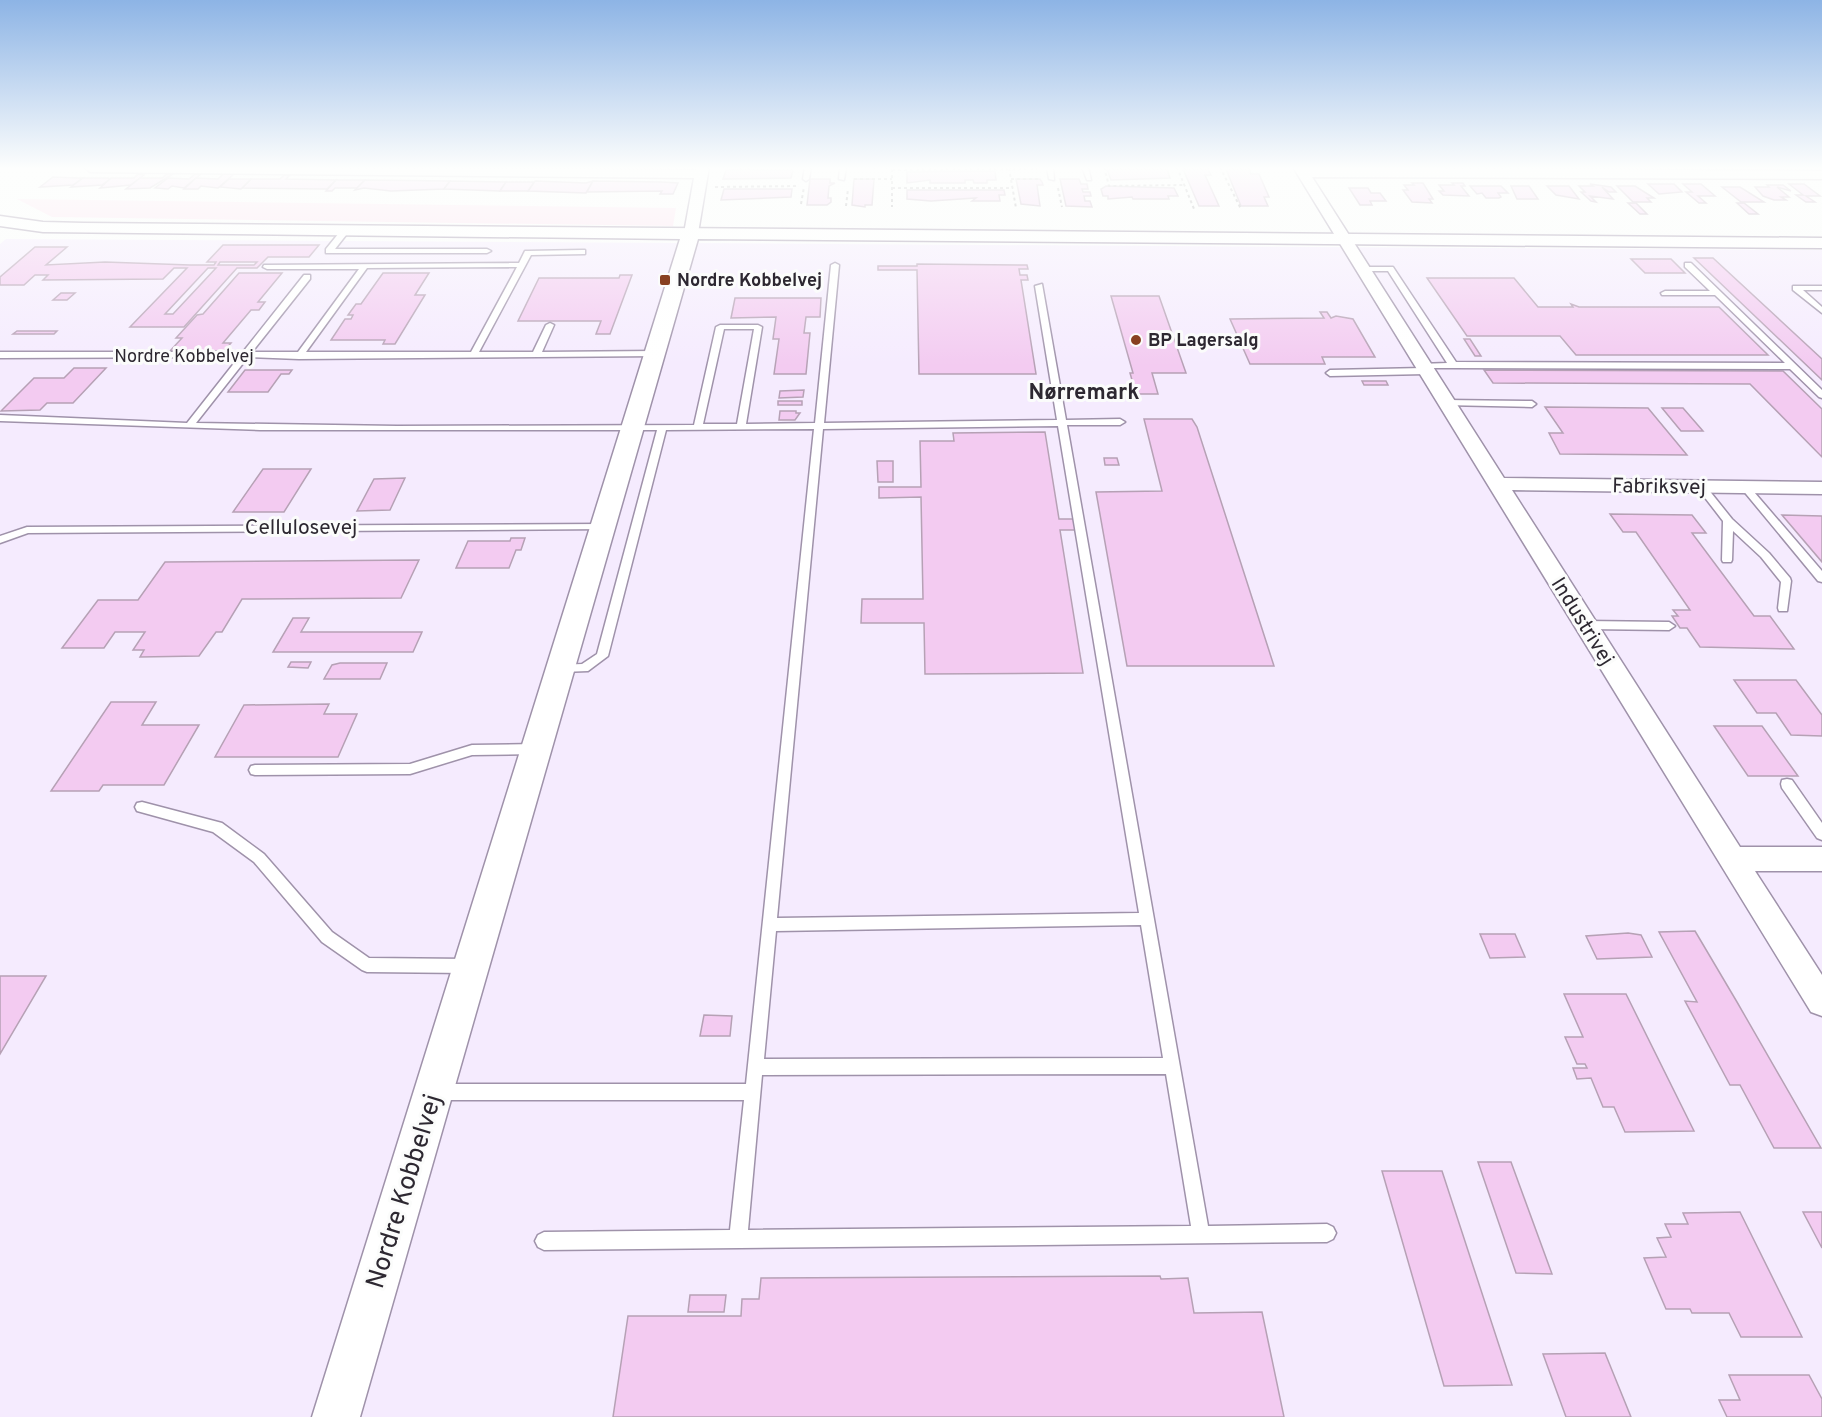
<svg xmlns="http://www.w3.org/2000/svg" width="1822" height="1417" font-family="Overpass,sans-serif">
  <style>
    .built { fill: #f5ebfe }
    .green { fill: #fde0ef }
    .building { fill: #f3cbf1; stroke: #b6a1b5; stroke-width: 1.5; fill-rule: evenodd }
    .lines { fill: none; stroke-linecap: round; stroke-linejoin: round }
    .service-casing { stroke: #9f92aa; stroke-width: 3 }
    .minor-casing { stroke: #9f92aa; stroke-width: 3 }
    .tertiary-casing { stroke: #9f92aa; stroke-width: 3 }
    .path { stroke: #939195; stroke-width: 2; stroke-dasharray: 3 3; stroke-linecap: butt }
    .service { fill: #fff; fill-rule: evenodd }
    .minor { fill: #fff; fill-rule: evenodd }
    .tertiary { fill: #fff; fill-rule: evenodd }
    .poi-dot { fill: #884021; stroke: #fbfcfb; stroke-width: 2 }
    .labels { text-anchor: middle; stroke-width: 6; stroke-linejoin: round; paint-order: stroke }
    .far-poi-label { font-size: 18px; font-weight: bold; fill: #2d2831; stroke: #fbfcfb; text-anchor: start }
    .far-street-label { font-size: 18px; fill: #2d2831; stroke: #fbfcfb }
    .street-label { font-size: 21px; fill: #2d2831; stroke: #fbfcfb }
    .far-district-label { font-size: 22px; font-weight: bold; fill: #2d2831; stroke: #fbfcfb }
    .near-street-label { font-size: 26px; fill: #2d2831; stroke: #fbfcfb }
  </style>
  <rect width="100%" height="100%" fill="#fbfcfb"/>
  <path class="built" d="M6,239L1822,250V1417H0V244Z"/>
  <path class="green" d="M17,199L676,208L673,226L52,217Z"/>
  <g class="building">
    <path d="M749,169L753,170H793L791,178L723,179L726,170Z"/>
    <path d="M1107,169H1167L1170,178L1111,180Z"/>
    <path d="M1183,169H1208L1211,175H1205L1219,206H1199Z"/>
    <path d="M1226,169H1249L1251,174H1259L1269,197H1264L1268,206H1241Z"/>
    <path d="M995,171L996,180H987V183H974L973,180H965V183H930V180L907,183V172Z"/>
    <path d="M138,174L144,175L131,185L100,188L111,178H134Z"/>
    <path d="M167,174H173L150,188L126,189L140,178H162Z"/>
    <path d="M195,174H201L184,188L172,186L168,189L155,188L168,178L189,179Z"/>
    <path d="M223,174H234L218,188L201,186L198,189H184L196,178L218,179Z"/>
    <path d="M284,175H290L286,179L336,180L327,189L242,188L251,179H280Z"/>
    <path d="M53,177L77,178H83L73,185L40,187Z"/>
    <path d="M83,178H108L110,179L102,185L71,187Z"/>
    <path d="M229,179H251L241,189L220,187Z"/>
    <path d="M810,179H830V183H835L829,186L828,198H831V202L827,205H807Z"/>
    <path d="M854,179H874L872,205H865V207L852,205Z"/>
    <path d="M1016,179H1040L1042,182L1043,185H1037L1040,206L1021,204Z"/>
    <path d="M1060,179H1079L1081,184H1087L1088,189H1082L1083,192H1090L1091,196H1084L1085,201H1090L1092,207L1066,206Z"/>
    <path d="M336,180H365L357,188H335L332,191H326Z"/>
    <path d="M365,180L450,181L444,189L391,191L364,188L355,190Z"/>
    <path d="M450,181L506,182L500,191L444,189Z"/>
    <path d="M535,181L586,183L593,181L586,193L528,191Z"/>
    <path d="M593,181L662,182L678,183L673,194H660L662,191L587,192Z"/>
    <path d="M506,182H534L528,191H500Z"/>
    <path d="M1412,183H1423L1433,199H1429L1432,203L1412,202L1403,190H1408L1404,185H1414Z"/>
    <path d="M1452,183H1463L1465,186H1461L1469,196L1443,195L1439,191H1444L1439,185H1454Z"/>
    <path d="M1590,184L1611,187L1616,192H1609L1602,187L1613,199L1590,196L1596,202L1591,201L1581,192H1585L1579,186H1593Z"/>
    <path d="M1648,184H1674L1682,192L1659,194Z"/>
    <path d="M1683,184H1701L1715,196H1698L1706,203H1699L1686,192H1692Z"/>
    <path d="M1789,184H1804L1820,196H1806L1815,202H1806L1796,195H1803Z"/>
    <path d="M1767,185H1783L1791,191L1777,187L1789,197H1781L1786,200H1774L1763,196L1755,187H1769Z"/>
    <path d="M1106,186L1174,188L1178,196H1168L1169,199H1133L1132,197L1108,199V196H1103L1101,189Z"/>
    <path d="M1470,186H1501L1508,193H1498L1501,197L1499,198H1486L1482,193L1477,194Z"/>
    <path d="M1511,186H1529L1538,199H1517Z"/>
    <path d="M1547,186H1569L1579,199L1556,195Z"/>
    <path d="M1617,186H1635L1654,198H1647L1651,202H1633Z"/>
    <path d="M1722,187H1740L1764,202H1741Z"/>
    <path d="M1349,188H1368L1371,193H1380L1386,201H1370L1372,205H1360Z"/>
    <path d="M724,189H792L791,197L721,200Z"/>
    <path d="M907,190H1004L1005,195H999L1000,201H972L976,198L931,201L907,199Z"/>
    <path d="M1628,203H1636L1647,214H1640Z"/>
    <path d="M1737,203H1744L1758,214H1749Z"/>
    <path d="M223,245H319L309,257H268L257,268H237L184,327H130L187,268H174L163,279L43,280L48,275H35L24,285H0V277L35,247H67L46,265L105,262L190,265H214L216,262H207ZM220,262H257L254,265H218ZM208,268H216L173,314H165Z"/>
    <path d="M1694,258H1713L1822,359V380Z"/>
    <path d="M1631,259H1671L1685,273H1645Z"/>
    <path d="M917,264L1027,265L1028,269H1019L1020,275H1027L1028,280H1021L1036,374H919L917,270H878V266H917Z"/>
    <path d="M239,273H282L258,302H265L259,310H251L223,343H231L224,351H170L182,338H176L197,315L203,314Z"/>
    <path d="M383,273H429L415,295H425L395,344H383L385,340H331L345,319H351L353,315H348L356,304H361Z"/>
    <path d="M620,275H632L610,334H596L601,321H518L539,278H619Z"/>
    <path d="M1427,278H1514L1538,307H1573L1571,304L1579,307H1719L1768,355H1576L1560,336H1467Z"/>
    <path d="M61,293H75L67,300H53Z"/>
    <path d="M1111,296H1159L1186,373H1152L1158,394H1136L1130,373H1133Z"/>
    <path d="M735,298H821L820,317H806L804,333H810L806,374H774L779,339H773L776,317L731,318Z"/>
    <path d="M1320,312H1327L1331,318L1336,316L1353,319L1375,357H1322L1325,364H1250L1230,319L1324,318Z"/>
    <path d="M17,331H57L54,334H13Z"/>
    <path d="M1464,339H1470L1481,356H1475Z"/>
    <path d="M74,368H106L73,403H47L40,410L1,411L34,378H64Z"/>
    <path d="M245,370H292L289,374H281L268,392H228Z"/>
    <path d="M1484,370L1783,371L1822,409V457L1750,384L1493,383Z"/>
    <path d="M1362,381H1386L1388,385H1364Z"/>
    <path d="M804,390L803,397L779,398L780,391Z"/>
    <rect x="778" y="401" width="24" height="4"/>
    <path d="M1545,407L1648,408L1687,455L1560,454L1549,433H1563Z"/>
    <path d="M1662,408H1683L1703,431H1681Z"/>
    <path d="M780,411H796V413H800L795,420H779Z"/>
    <path d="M1144,419H1192L1197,427L1274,666H1127L1096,492L1162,491Z"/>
    <path d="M1045,432L1059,519H1077L1079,530H1060L1083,673L925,674L924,623H861L862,599H923L921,497L879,498V487H921L920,441H954L953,433Z"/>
    <path d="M1104,458H1117L1119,465H1105Z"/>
    <path d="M877,461H893V482H878Z"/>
    <path d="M263,469H311L284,512H233Z"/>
    <path d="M405,478L390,510L357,511L374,479Z"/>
    <path d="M1610,514L1692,515L1706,533H1692L1754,616H1770L1794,649L1700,647L1687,628H1680L1672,616H1678L1673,610H1690L1636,532H1623Z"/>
    <path d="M1782,515L1822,516V562Z"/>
    <path d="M511,538H525L521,550H516L509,568H456L468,541H510Z"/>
    <path d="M419,560L401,598L242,599L222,632H216L199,656L140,657L144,650H133L145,632H115L104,648H62L98,600H138L165,562Z"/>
    <path d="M293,618H309L301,632H422L413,652H273Z"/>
    <path d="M291,662H311L308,668L288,667Z"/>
    <path d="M340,663H387L380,679H324L332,665Z"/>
    <path d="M1734,680H1796L1822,715V736L1791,735L1776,713H1757Z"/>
    <path d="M111,702H156L142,725H199L164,785H103L99,791H51Z"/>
    <path d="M329,704L324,714H357L338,757H215L244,705Z"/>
    <path d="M1714,726H1762L1798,776H1748Z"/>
    <path d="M1695,931L1737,1002L1821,1148H1774L1740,1085H1730L1685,1001L1697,1002L1659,932Z"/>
    <path d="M1628,933L1641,935L1652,957L1597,959L1586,936Z"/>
    <path d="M1480,934H1515L1525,957L1490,958Z"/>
    <path d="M0,976H46L0,1054Z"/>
    <path d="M1564,994H1626L1694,1131L1625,1132L1614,1107H1603L1591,1078L1577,1079L1573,1068H1587L1585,1064H1577L1565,1037H1583Z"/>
    <path d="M704,1015L732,1016L730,1036H700Z"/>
    <path d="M1478,1162H1511L1552,1274L1516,1273Z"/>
    <path d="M1382,1171H1442L1512,1385L1444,1386Z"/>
    <path d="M1740,1212L1802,1337H1741L1729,1313H1692L1690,1309H1666L1644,1258L1666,1257L1657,1238L1671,1237L1665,1224H1688L1683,1213Z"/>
    <path d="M1803,1212H1822V1248Z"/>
    <path d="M1160,1276L1161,1279L1188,1278L1194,1313L1262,1312L1284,1417H613L628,1316H741L742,1299H759L761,1278Z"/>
    <path d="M690,1295H726L724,1312H688Z"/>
    <path d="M1605,1353L1631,1417H1566L1543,1354Z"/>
    <path d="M1729,1375H1809L1822,1399V1417H1727L1719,1400H1740Z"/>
  </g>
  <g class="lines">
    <g class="service-casing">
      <g id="service">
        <path d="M805,167H811L809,179L806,181L803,179Z"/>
        <path d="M840,167H846L844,180L839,179Z"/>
        <path d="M1047,167H1053L1054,180L1049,179Z"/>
        <path d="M1082,167H1088L1091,180H1087Z"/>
        <path d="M343,228L350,230L335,249H487L491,251L487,253H326V249Z"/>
        <path d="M582,250H585V254L531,255L479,352H533L546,325L550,323L554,325L542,352L656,351L659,352V356L299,359L248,357L196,423L397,426L694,425L716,327L720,325H758L762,327L746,424L815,423L831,265L835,263L839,265L824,423L1057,420L1035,286L1042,284L1066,420L1120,419L1125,422L1120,425H1067L1208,1226L1327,1224L1333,1227L1336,1233L1333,1239L1327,1242L544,1250L538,1247L535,1241L538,1235L544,1232L730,1230L744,1100H437L431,1098L429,1092L431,1086L437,1084H746L814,429L666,430L608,656L588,671L562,672L558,671L556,668L558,665L582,664L597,654L657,430H260L0,421V415L24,416L187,423L239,357L0,358V352H243L304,275H310V279L252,352H298L359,269H267L263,267L264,265L519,263L525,251H528ZM517,267L471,352H306L367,268ZM724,329H754L737,424H703ZM1058,426L1139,913L777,918L823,429ZM1141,925L1163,1058L764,1059L776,931ZM1166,1074L1191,1226L748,1230L762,1075Z"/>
        <path d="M1685,263H1691L1822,390V398L1819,397L1790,369L1453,368H1426L1430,371L1426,374L1330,376L1326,373L1330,370L1423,368L1419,366L1420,364L1447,363L1388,271H1360L1359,269L1363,267H1393L1456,362L1785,363L1715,295H1662L1661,293L1665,291H1710L1685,267Z"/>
        <path d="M1793,286H1822V290H1803L1822,307V313L1793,290Z"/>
        <path d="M1446,400L1532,401L1536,404L1532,407L1443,405V401Z"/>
        <path d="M1701,483L1704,484L1732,519L1769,553L1790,578L1791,581L1787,611H1779L1778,608L1781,582L1761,557L1733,531L1732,560L1731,562H1723L1722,560L1723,521L1696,486Z"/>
        <path d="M1745,484L1748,485L1822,571V582L1818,581L1742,489L1740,487Z"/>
        <path d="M604,524L609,527L608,529L28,533L0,543V536L27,527Z"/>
        <path d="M1586,621L1669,622L1675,626L1669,630L1586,629L1580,625Z"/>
        <path d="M536,744L540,746L542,749L540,752L536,754L472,755L410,774L255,775L251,774L249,770L251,766L255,765L410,764L472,745Z"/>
        <path d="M1787,779L1792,780L1822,823V840L1817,838L1782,788L1781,784L1782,780Z"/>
        <path d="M142,802L222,823L264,854L332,932L369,958L468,959L473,961L475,966L473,971L468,973L367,972L362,970L322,942L254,862L213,832L137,811L135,807L137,803Z"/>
      </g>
    </g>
    <g class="minor-casing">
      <g id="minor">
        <path d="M84,167L696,170V167H709L698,233L691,237L684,233L694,178L90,172Z"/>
        <path d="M1293,167L1822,171V179L1312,177L1504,478L1822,482V494L1512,490L1740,847H1822V871H1755L1822,975V1016L1811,1012Z"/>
      </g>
    </g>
    <g class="tertiary-casing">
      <path id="tertiary" d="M0,216L43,222L84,223L1822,238V248L698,239L360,1417H312L680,239L43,232L0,226Z"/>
    </g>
    <g class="path">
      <path d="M861,167L892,168"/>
      <path d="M1104,167L1109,186L1185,185"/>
      <path d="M1177,167L1194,209"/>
      <path d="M1220,167L1241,209"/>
      <path d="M1009,168L1016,208"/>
      <path d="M892,169V207"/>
      <path d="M892,170L1037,169"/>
      <path d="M854,179H892"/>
      <path d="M1011,179H1038"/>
      <path d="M715,187L798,186"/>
      <path d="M892,188H1013"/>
      <path d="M1058,188L1062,207"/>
      <path d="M801,204L804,187"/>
      <path d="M846,206L848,189"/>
    </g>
    <use href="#service" class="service"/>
    <use href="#minor" class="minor"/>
    <use href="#tertiary" class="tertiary"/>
  </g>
  <linearGradient id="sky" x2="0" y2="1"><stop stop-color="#8db4e5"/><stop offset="0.46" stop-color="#fdfefd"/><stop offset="1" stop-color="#fdfefd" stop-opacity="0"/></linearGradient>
  <rect width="1822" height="366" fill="url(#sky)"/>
  <g class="poi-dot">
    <rect x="659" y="274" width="12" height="12" rx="3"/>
    <circle cx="1136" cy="340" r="6"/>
  </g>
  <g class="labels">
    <g class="far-poi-label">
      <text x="677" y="286">Nordre Kobbelvej</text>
      <text x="1148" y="346">BP Lagersalg</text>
    </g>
    <g class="far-street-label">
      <text x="184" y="362">Nordre Kobbelvej</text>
    </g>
    <g class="street-label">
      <text transform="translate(1659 486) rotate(1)" y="7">Fabriksvej</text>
      <text x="301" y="534">Cellulosevej</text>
      <text transform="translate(1583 621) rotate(58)" y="7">Industrivej</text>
    </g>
    <g class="far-district-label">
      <text x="1084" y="399">Nørremark</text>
    </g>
    <g class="near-street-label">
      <text transform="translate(403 1191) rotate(-73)" y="9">Nordre Kobbelvej</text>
    </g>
  </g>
</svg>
